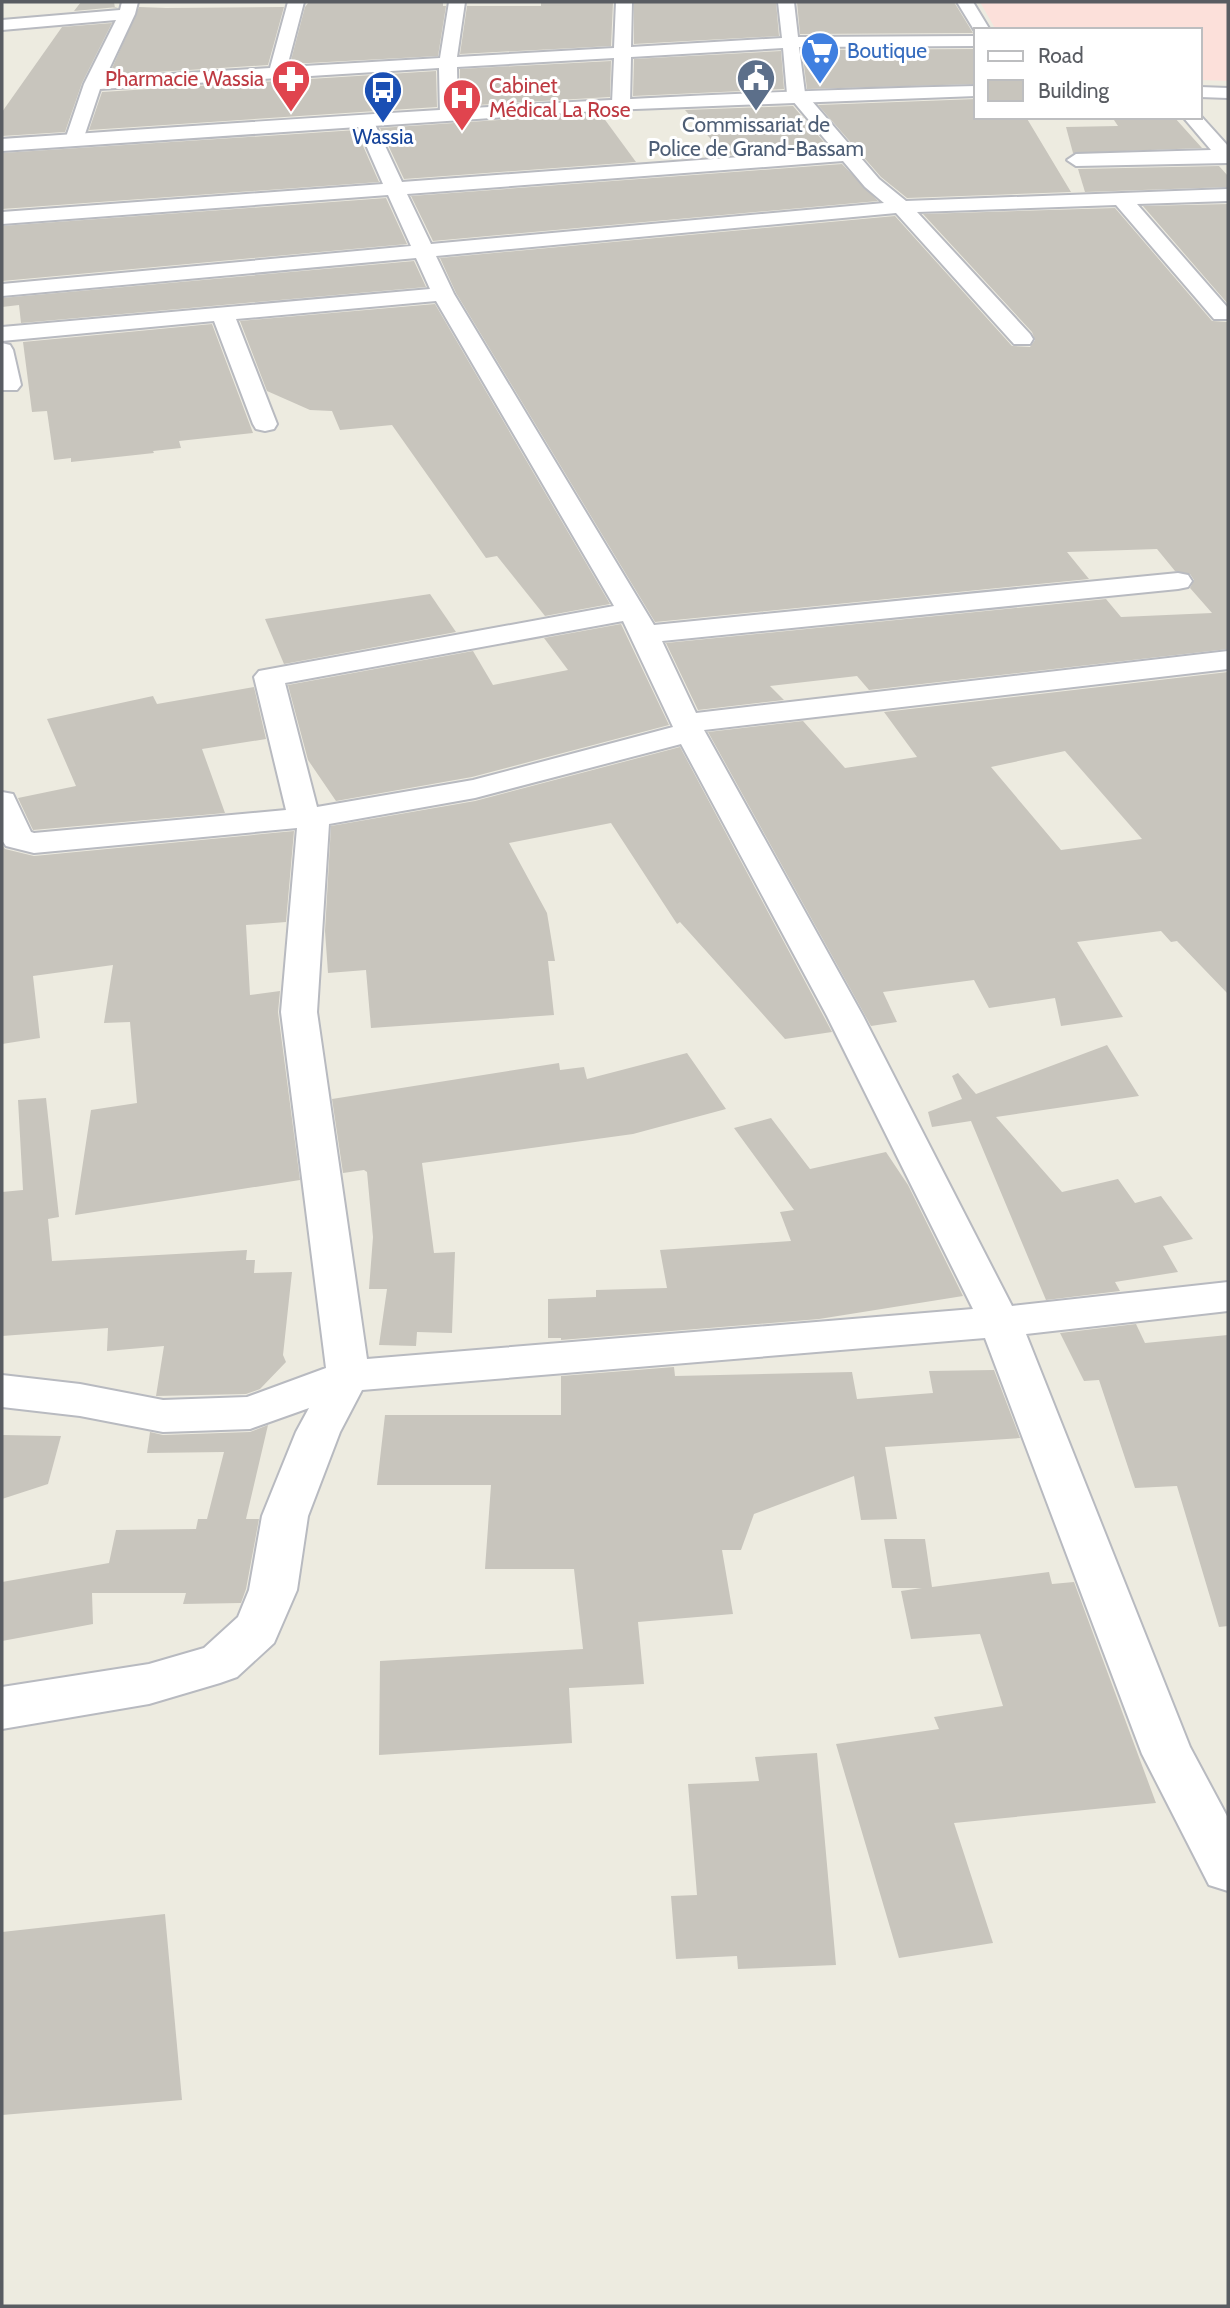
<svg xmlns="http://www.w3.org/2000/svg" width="1230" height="2308" font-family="Cabin,sans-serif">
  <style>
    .medical { fill: #fce0da }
    .building { fill: #c8c5bd; fill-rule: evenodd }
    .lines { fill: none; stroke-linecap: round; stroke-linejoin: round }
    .minor-casing { stroke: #b8bac0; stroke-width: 4 }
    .tertiary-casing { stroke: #b8bac0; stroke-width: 4 }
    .minor { fill: #fff; fill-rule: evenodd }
    .tertiary { fill: #fff; fill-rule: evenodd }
    .labels { text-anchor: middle; stroke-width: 6; stroke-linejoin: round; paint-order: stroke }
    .far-shop-label { font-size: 21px; fill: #366cbe; stroke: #fff; text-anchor: start }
    .far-health-label { font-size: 21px; fill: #be3a42; stroke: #fff; text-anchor: end }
    .far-service-label { font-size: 21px; fill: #4e5e75; stroke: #fff }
    .far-transit-label { font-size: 21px; fill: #164399; stroke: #fff }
  </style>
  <rect width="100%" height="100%" fill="#edebe0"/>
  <path class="medical" d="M980,2H1228V81L1200,80V30H996Z"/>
  <g class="building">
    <path d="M81,2H114L115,8L118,7L74,11Z"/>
    <path d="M309,2H443V6H446L438,56L290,64L305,7Z"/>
    <path d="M583,2H613L611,46L460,54L467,6H541V3Z"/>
    <path d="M634,2H776L779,36L634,44Z"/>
    <path d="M797,2H954L973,33L800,34Z"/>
    <path d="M139,7L166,8L284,7L268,65L109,75Z"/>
    <path d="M112,23L82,83L65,132L2,136V112L62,27Z"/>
    <path d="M976,49V84L807,89L802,50Z"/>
    <path d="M781,51L784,89L633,96L634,59Z"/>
    <path d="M611,61L610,97L460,106V69Z"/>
    <path d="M436,71L437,107L89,130L102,92Z"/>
    <path d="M976,99V117H1026L1071,192L907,198L881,177L818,105Z"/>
    <path d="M793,106L829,148L725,155L685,110Z"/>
    <path d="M600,113L636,162L404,179L380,128Z"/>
    <path d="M1112,117H1174L1202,148L1073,153L1066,127L1118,126Z"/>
    <path d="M356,130L379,182L2,209V153Z"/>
    <path d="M842,164L878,201L433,241L411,196Z"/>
    <path d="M1219,166L1228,176V187L1085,192L1078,169Z"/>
    <path d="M386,198L407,244L2,281V226Z"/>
    <path d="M1228,204V304L1143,206Z"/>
    <path d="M1115,208L1212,321L1228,322V649L869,690L857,676L770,686L784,700L698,710L666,643L1106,599L1121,617L1212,613L1190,588L1194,580L1190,574L1175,571L1157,549L1067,552L1089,579L655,622L456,293L440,258L895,216L1012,346L1030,347L1035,340L1032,332L923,214Z"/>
    <path d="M414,261L426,287L21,323L19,305L2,307V298Z"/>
    <path d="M435,304L610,604L545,616L497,556L486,558L392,425L340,430L332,411L310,410L267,391L240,321Z"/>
    <path d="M212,324L253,433L179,441L181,448L153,451L154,453L71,462V458L54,460L47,411L32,412L23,342Z"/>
    <path d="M430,594L456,632L284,664L265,619Z"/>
    <path d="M621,624L669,725L472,777L336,801L308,760L288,685L473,651L493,685L568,670L544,638Z"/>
    <path d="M1228,672V994L1177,941L1171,942L1161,931L1077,942L1123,1017L1061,1026L1055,998L989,1008L974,980L883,992L897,1022L871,1026L708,732L803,721L845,768L917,757L884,712ZM1065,751L1142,839L1061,850L991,767Z"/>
    <path d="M254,687L266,739L202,749L225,813L33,830L18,798L76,786L47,719L153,696L157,704Z"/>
    <path d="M680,747L832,1032L785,1039L680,922L677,924L611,823L509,843L547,913L555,961H548L554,1015L371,1028L366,970L328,973L325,931L331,826L475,801Z"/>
    <path d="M294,831L286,922L246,925L250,995L280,991L278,1012L300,1180L75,1215L91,1110L137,1103L130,1022L104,1023L113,965L33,976L40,1038L2,1044V844L5,849L34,856Z"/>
    <path d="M1107,1045L1139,1096L996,1117L1062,1192L1118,1179L1135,1203L1161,1196L1193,1239L1163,1246L1178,1272L1115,1282L1120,1291L1046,1300L971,1121L932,1127L928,1112L962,1099L952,1076L958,1073L976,1094Z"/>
    <path d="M687,1053L726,1109L633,1134L422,1163L434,1253L455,1252L452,1333L417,1332L416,1346L379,1345L387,1289H369L373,1237L367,1172L364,1170L343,1173L332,1099L559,1063L560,1070L584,1067L587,1079Z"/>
    <path d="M46,1098L59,1217L48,1219L52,1261L247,1250L246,1260H255L254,1273L292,1272L283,1355L286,1362L260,1389L246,1394L156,1396L164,1346L107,1351L108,1328L2,1336V1192L23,1190L18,1100Z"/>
    <path d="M771,1118L810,1169L886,1152L908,1185L963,1296L819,1319L561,1340V1338H548V1299L596,1297V1290L667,1288L660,1250L791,1241L780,1212L794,1210L734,1128Z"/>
    <path d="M1136,1324L1145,1343L1228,1335V1626L1219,1627L1177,1486L1135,1488L1099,1380L1084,1381L1060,1333Z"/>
    <path d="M674,1367L675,1376L852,1372L857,1399L933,1393L929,1371L994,1370L1020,1438L885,1447L897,1519L861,1520L854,1476L754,1514L741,1550H722L733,1614L638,1622L644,1684L569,1688L572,1743L379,1755L380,1661L583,1649L574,1569H485L491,1485H377L385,1415H561V1376Z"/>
    <path d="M268,1425L246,1519H259L246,1589L241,1603L183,1604L186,1593H92L93,1624L2,1641V1582L109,1563L116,1530L196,1529L198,1519H207L224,1452L147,1453L150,1432L163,1435L250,1432Z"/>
    <path d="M2,1435L61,1436L48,1484L2,1499Z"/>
    <path d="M884,1539H925L932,1587L1049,1572L1052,1584L1074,1582L1156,1803L954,1823L993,1943L899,1958L836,1744L939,1729L934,1717L1003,1706L980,1634L911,1639L901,1591L922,1588H892Z"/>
    <path d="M817,1753L836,1965L738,1969L737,1956L676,1959L671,1896L697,1895L688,1784L759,1781L755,1757Z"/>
    <path d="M165,1914L182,2100L2,2115V1932Z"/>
  </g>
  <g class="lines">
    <g class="minor-casing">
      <g id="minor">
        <path d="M122,2H138L135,14L105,78L270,68L288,2H304L287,67L440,58L449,2H465L457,57L614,48L616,2H632L631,47L782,38L778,2H794L798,37L976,36V46L799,47L805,93L879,179L906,201L1228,189V201L1137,204L1228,308V319H1214L1116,205L917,212L1030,334L1033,339L1030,344H1014L896,213L436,256L454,294L654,625L1178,573L1188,575L1192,581L1188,587L1178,589L662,641L696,713L1228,651V669L704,730L863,1016L1012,1306L1228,1282V1311L1026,1334L1190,1747L1228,1818V1891L1209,1885L1142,1754L985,1338L362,1390L340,1432L308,1516L297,1590L274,1643L237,1677L220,1683L149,1704L2,1729V1687L149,1664L204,1648L238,1617L249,1590L262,1516L296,1432L309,1408L250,1429L163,1432L80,1416L2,1407V1375L80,1384L163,1400L247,1397L326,1368L281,1012L297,828L34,853L6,846L2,840V792L13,794L31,832L34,833L286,810L254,677L259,671L614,606L436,301L236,319L277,424L274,429L265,431L256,429L253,424L214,321L2,341V327L430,289L416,258L2,296V284L411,246L388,195L2,224V212L383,184L355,120L364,115L373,120L402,182L834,150L787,94L783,48L631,57L630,103L621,108L612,103L614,58L457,67L458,115L449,120L440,115L439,68L100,89L83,140L74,146L67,144L65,140L84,84L116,20L2,30V20L120,10ZM843,161L865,187L884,203L431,244L407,194ZM623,621L673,727L473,780L317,807L285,683ZM681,744L827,1016L973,1309L367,1359L317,1012L329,824L475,798Z"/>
        <path d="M957,2H973L990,30H976V33Z"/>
        <path d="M1200,115L1228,146V163L1076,166L1067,160L1076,154L1211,150L1183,117Z"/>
        <path d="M2,343L10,345L13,350L21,385L17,390H2Z"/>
      </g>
    </g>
    <g class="tertiary-casing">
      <g id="tertiary">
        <path d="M976,86V96L610,110L2,151V139C327,117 651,93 976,86Z"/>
        <path d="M1200,87L1228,88V98L1200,97Z"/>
      </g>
    </g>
    <use href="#minor" class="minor"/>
    <use href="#tertiary" class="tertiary"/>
  </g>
  <defs>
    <g id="supermarket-pin" transform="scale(2.0125)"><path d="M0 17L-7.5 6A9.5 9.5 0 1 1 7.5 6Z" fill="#3f7fe0" stroke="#fff"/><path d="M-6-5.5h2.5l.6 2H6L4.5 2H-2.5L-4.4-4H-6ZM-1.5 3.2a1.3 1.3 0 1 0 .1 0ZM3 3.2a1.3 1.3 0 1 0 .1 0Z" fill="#fff"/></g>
    <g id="civic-pin" transform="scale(2.0125)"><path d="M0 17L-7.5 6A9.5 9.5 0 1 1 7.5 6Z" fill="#5c6f8a" stroke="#fff"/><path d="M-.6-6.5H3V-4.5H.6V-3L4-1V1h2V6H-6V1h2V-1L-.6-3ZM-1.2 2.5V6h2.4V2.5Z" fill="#fff"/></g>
    <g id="pharmacy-pin" transform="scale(2.0125)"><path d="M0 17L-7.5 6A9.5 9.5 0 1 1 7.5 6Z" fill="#e0444e" stroke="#fff"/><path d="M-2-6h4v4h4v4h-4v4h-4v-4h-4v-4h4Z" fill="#fff"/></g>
    <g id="bus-pin" transform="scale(2.0125)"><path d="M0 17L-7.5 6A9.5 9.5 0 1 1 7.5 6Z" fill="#1a4fb4" stroke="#fff"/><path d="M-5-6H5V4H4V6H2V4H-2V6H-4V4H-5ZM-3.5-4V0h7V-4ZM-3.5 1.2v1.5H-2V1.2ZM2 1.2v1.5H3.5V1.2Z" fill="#fff"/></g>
    <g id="hospital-pin" transform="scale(2.0125)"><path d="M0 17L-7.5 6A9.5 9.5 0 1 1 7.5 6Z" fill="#e0444e" stroke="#fff"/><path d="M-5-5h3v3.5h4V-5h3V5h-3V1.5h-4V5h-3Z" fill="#fff"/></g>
  </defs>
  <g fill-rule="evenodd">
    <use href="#supermarket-pin" x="820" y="51"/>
    <use href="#civic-pin" x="756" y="78"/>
    <use href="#pharmacy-pin" x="291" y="79"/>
    <use href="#bus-pin" x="383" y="90"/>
    <use href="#hospital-pin" x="462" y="98"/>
  </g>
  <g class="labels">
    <g class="far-shop-label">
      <text x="847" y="58">Boutique</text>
    </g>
    <g class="far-health-label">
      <text x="264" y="86">Pharmacie Wassia</text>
      <text x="489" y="93" text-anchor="start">Cabinet<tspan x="489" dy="24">Médical La Rose</tspan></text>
    </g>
    <g class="far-service-label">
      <text x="756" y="132">Commissariat de<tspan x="756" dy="24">Police de Grand-Bassam</tspan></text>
    </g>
    <g class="far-transit-label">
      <text x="383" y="144">Wassia</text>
    </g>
  </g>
  <rect width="1230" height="2308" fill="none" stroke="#595c62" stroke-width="7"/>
  <rect x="974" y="28" width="228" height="91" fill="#ffffff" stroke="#bdbec0" stroke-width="2"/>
  <rect x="988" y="51" width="35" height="10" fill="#ffffff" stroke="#bdbec0" stroke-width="2"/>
  <text x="1038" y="63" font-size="21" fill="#595c62">Road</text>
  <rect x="988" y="80" width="35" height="21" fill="#c8c5bd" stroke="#bdbec0" stroke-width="2"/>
  <text x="1038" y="98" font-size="21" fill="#595c62">Building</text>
</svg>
